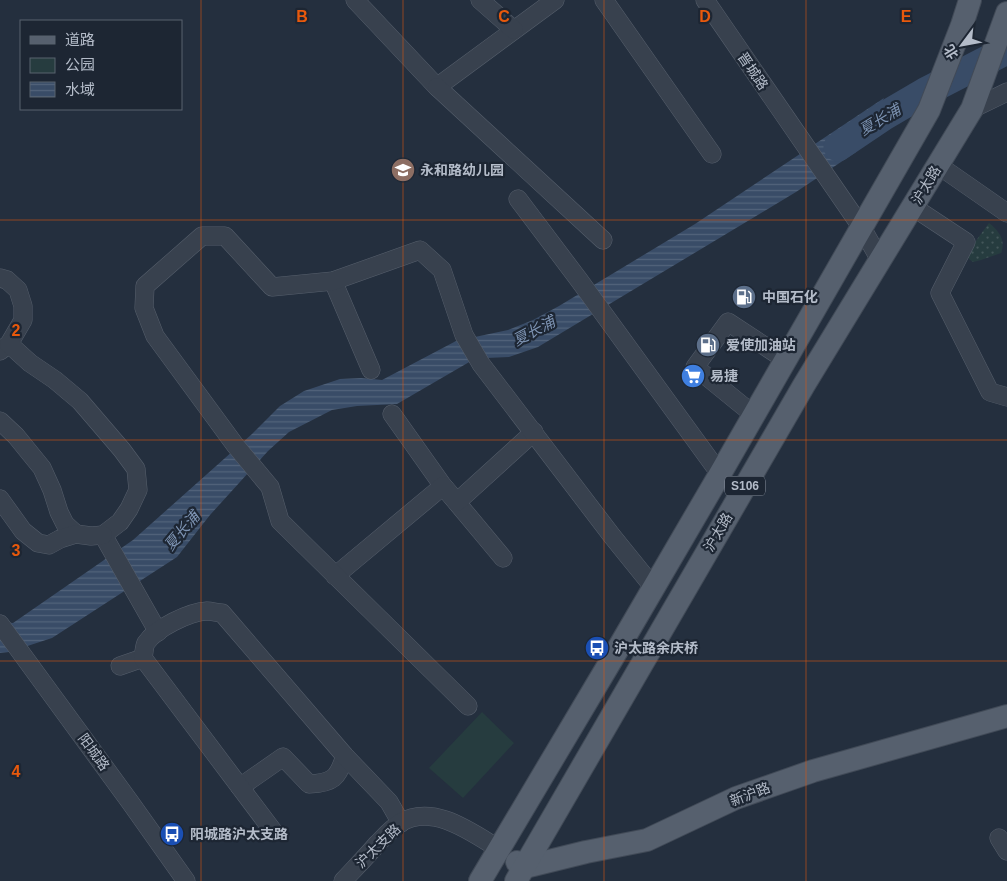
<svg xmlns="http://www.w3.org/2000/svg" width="1007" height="881" font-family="Helvetica,'Noto Sans SC',sans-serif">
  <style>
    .grass { fill: url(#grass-dots) }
    .park { fill: #263c3f }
    .water { fill: url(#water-rules) }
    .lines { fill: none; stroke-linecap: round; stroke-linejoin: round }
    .river { stroke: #394c67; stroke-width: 29 }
    .minor-casing { stroke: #565f6c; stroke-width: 19 }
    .major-casing { stroke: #414a57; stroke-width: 24 }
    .minor { stroke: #38414e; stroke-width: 18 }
    .major { stroke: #56606e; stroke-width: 22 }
    .grid { fill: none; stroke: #e8590c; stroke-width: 1; stroke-opacity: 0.55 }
    .labels { text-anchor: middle; stroke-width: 4.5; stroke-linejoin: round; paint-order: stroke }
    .shield { fill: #1d2633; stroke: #878f9c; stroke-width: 1 }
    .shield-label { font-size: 12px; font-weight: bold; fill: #b4bcc9 }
    .street-label { font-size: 14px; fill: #b4bcc9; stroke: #1d2633 }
    .poi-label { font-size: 14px; font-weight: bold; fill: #b4bcc9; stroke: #1d2633; text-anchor: start }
    .water-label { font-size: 15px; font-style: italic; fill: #7c92b1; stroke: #1d2633 }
    .grid-label { font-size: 16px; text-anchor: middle; font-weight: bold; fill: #e8590c; stroke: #1d2633; stroke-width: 4.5; stroke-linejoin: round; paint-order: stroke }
  </style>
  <defs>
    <pattern id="grass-dots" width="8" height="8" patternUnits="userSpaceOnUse" patternTransform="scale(1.25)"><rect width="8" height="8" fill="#263c3f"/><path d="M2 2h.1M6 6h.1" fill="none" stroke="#435659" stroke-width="1.8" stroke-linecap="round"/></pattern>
    <pattern id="water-rules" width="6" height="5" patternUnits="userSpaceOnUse" patternTransform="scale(1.25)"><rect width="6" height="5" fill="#394c67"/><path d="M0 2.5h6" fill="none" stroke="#53647b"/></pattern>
  </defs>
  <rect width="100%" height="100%" fill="#242f3e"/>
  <path class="grass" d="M989,223C999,231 1006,240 1001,253L981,260L973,262L969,259L967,253Z"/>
  <path class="park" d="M482,712L514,743L463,798L429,768Z"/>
  <path class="water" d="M884,98L856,152L796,192L538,347L509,357L486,358L471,361L397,404L357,406L332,410L289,432L268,451L210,515L177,557L52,638L9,652L0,653V622L13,623L133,540L252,434L280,406L304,391L340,379L361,378L382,380L456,341L508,330L533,320L559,306L695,224Z"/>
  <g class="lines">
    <path class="river" d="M838,147L884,116L925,92L1007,50"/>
    <g class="minor-casing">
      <g id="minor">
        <path d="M355,0L437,87L555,0"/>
        <path d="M480,0L514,30"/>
        <path d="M604,0L712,154"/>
        <path d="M705,0L862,228L880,260"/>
        <path d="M437,87L603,240"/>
        <path d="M972,109L1007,92"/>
        <path d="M938,165L1007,213"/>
        <path d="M518,199L579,280L720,474"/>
        <path d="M913,207L966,242L940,293L990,392L1007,397"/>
        <path d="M0,278L7,280L18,290L23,306V320L9,344L0,351"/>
        <path d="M333,281L371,370"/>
        <path d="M9,344L30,363L55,380L80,401L122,450L136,469L138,490L129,509L120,522L103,535L158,632"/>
        <path d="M392,414L443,486L503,558"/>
        <path d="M754,415L695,367L728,322L786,360"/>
        <path d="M0,421L16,436L42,468L52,490L59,512L65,524L76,534"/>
        <path d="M0,499L23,531L38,543L49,545L60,539L76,534L91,536L103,535"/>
        <path d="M335,576L443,486L457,502L534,432"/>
        <path d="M0,624L130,802L186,881"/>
        <path d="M120,666L143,658"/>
        <path d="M468,706L280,521L270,487L235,445L155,336L144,308L145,286L202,236H225L272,287L333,281L420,250L442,270L464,335L481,364L612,536L654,588"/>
        <path d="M240,787L283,757L309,784C333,783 338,778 345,756"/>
        <path d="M273,831L143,658C144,654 144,647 146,643C156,628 189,612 207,611C212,611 217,613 222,613L345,756L389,802L401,823"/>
        <path d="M999,838L1007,851"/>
        <path d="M343,881C354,869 366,857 377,844C384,837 391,829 400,823C433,803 471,832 499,849"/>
      </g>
    </g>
    <g class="major-casing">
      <g id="major">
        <path d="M517,862L525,867L586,852L647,840L736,798L813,771L1007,716"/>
        <path d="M480,881L612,659L720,474L929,110L962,25L970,0"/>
        <path d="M516,881L804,385L972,109L1007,13"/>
      </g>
    </g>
    <use href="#minor" class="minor"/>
    <use href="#major" class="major"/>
  </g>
  <path class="grid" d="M201,0V881M403,0V881M604,0V881M806,0V881M0,220H1007M0,440H1007M0,661H1007"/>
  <defs>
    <g id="school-disc" transform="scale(1.25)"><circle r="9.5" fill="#8d6e63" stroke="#1d2633"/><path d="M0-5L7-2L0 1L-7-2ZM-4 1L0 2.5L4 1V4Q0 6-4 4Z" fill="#fff"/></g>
    <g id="fuel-disc" transform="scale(1.25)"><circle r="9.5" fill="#5c6f8a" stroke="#1d2633"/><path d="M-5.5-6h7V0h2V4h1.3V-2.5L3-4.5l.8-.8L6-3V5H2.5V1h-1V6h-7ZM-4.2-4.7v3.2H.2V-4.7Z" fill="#fff"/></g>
    <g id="supermarket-disc" transform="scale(1.25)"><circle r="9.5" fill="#3f7fe0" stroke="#1d2633"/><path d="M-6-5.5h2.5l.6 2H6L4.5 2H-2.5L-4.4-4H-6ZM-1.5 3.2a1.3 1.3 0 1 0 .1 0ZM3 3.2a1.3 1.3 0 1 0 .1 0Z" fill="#fff"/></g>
    <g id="bus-disc" transform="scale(1.25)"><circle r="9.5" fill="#1a4fb4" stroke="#1d2633"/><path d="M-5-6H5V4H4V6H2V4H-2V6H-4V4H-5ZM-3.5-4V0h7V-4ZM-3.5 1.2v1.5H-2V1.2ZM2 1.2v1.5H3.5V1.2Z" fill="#fff"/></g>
  </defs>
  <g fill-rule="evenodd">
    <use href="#school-disc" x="403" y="170"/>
    <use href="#fuel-disc" x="744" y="297"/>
    <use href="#fuel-disc" x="708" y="345"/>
    <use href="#supermarket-disc" x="693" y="376"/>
    <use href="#bus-disc" x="597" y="648"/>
    <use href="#bus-disc" x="172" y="834"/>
  </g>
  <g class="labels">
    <rect class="shield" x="725" y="476.5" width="40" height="19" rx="4"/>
    <g class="shield-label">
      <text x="745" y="490">S106</text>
    </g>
    <g class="street-label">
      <text transform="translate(753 71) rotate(56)" y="5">晋城路</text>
      <text transform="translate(926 185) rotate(-59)" y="5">沪太路</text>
      <text transform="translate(718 532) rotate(-60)" y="5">沪太路</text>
      <text transform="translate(94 752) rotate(54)" y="5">阳城路</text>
      <text transform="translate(750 794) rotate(-21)" y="5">新沪路</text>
      <text transform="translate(378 846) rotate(-44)" y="5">沪太支路</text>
    </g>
    <g class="poi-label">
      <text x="420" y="175">永和路幼儿园</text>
      <text x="762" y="302">中国石化</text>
      <text x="726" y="350">爱使加油站</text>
      <text x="710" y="381">易捷</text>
      <text x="614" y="653">沪太路余庆桥</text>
      <text x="190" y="839">阳城路沪太支路</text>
    </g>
    <g class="water-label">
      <text transform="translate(880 120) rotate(-31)" y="5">夏长浦</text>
      <text transform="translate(534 331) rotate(-28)" y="5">夏长浦</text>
      <text transform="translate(182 531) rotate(-50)" y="5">夏长浦</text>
    </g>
  </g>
  <g class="grid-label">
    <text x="302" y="22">B</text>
    <text x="504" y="22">C</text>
    <text x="705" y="22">D</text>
    <text x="906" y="22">E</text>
    <text x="16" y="336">2</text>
    <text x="16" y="556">3</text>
    <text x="16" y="777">4</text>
  </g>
  <rect x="20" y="20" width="162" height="90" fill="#1d2633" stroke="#59626f"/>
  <rect x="30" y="36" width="25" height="8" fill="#56606e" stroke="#59626f"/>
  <text x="65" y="45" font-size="15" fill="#b4bcc9">道路</text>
  <rect x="30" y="58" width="25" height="15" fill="#263c3f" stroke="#59626f"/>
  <text x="65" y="70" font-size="15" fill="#b4bcc9">公园</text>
  <rect x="30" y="82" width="25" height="15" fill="url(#water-rules)" stroke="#59626f"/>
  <text x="65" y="95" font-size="15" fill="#b4bcc9">水域</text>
  <g transform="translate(962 45) rotate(238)" stroke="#1d2633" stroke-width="4" paint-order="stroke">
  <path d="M0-4L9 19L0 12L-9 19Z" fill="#b4bcc9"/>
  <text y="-8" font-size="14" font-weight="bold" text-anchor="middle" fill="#b4bcc9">北</text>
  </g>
</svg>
